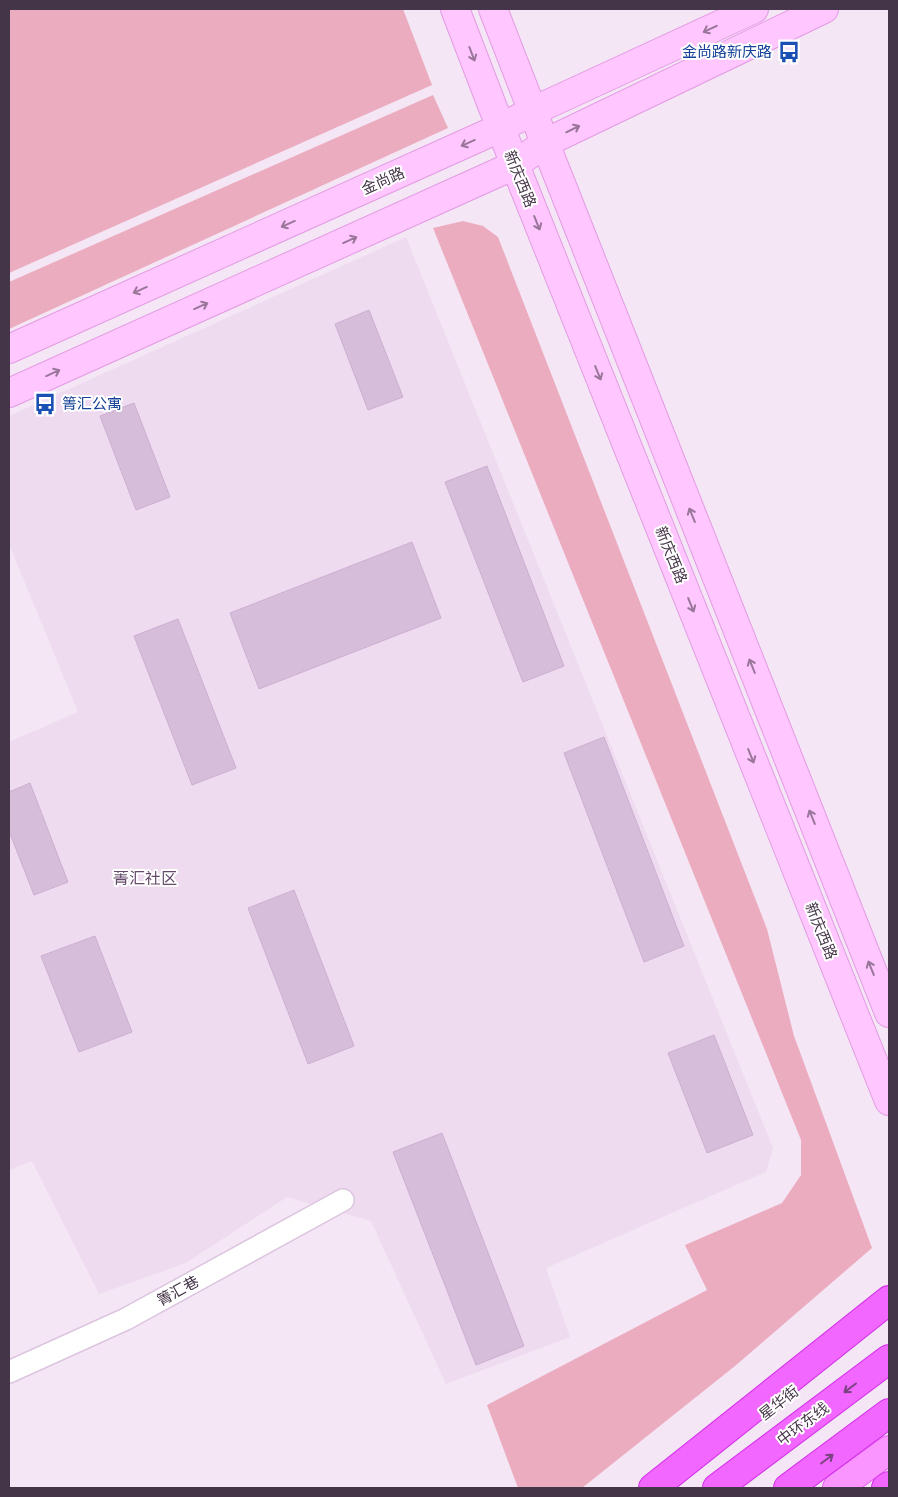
<svg xmlns="http://www.w3.org/2000/svg" width="898" height="1497" font-family="Raleway,'Noto Sans SC',sans-serif">
  <style>
    .residential { fill: #eedbf0 }
    .green { fill: #ecacc0 }
    .building { fill: #d6beda; stroke: #cdaed2 }
    .lines { fill: none; stroke-linecap: round; stroke-linejoin: round }
    .street-casing { stroke: #dcc5df; stroke-width: 24 }
    .secondary-casing { stroke: #e39be4; stroke-width: 30 }
    .primary-casing { stroke: #e45ced; stroke-width: 30 }
    .highway-casing { stroke: #d12ce9; stroke-width: 30 }
    .street { stroke: #fff; stroke-width: 21 }
    .secondary { stroke: #ffc6ff; stroke-width: 28 }
    .primary { stroke: #fa95ff; stroke-width: 28 }
    .highway { stroke: #f167ff; stroke-width: 28 }
    .oneway { stroke: #99769a }
    .oneway2 { stroke: #79447f }
    .labels { text-anchor: middle; stroke-width: 4; stroke-linejoin: round; paint-order: stroke }
    .transit-label { font-size: 15px; fill: #164399; stroke: #fff; text-anchor: end }
    .street-label { font-size: 15px; fill: #453548; stroke: #fff }
    .neighbourhood-label { font-size: 16px; fill: #664b6c; stroke: #fff }
  </style>
  <rect width="100%" height="100%" fill="#f4e6f4"/>
  <path class="residential" d="M406,237L773,1148L766,1172L546,1268L570,1337L446,1384L371,1221L287,1197L186,1263L99,1294L32,1161L9,1170V742L78,712L9,544V416Z"/>
  <g class="green">
    <path d="M9,9H403L432,85L9,273Z"/>
    <path d="M433,95L448,128L9,329V282Z"/>
    <path d="M463,221L483,226L498,237L767,929L794,1036L872,1248L735,1366L582,1488H518L487,1405L707,1290L685,1245L782,1203L801,1175V1140L433,228Z"/>
  </g>
  <g class="building">
    <path d="M369,310L403,397L368,410L335,324Z"/>
    <path d="M134,403L170,497L136,510L100,416Z"/>
    <path d="M487,466L564,666L523,682L445,482Z"/>
    <path d="M412,542L441,618L259,689L230,613Z"/>
    <path d="M178,619L236,768L192,785L134,636Z"/>
    <path d="M604,737L684,946L644,962L564,753Z"/>
    <path d="M30,783L68,882L34,895L9,831V792Z"/>
    <path d="M294,890L354,1046L308,1064L248,908Z"/>
    <path d="M95,936L132,1032L79,1052L41,956Z"/>
    <path d="M714,1035L753,1135L707,1153L668,1053Z"/>
    <path d="M442,1133L524,1346L476,1365L393,1152Z"/>
  </g>
  <g class="lines">
    <g class="street-casing">
      <path id="street" d="M9,1372L126,1319L343,1200"/>
    </g>
    <g class="secondary-casing">
      <g id="secondary">
        <path d="M455,9L515,165L889,1101"/>
        <path d="M493,9L545,143L889,1013"/>
        <path d="M9,349L500,128L533,111L754,9"/>
        <path d="M9,393L515,165L545,143L824,9"/>
      </g>
    </g>
    <g class="primary-casing">
      <path id="primary" d="M837,1488L889,1450"/>
    </g>
    <g class="highway-casing">
      <g id="highway">
        <path d="M653,1488L889,1300"/>
        <path d="M717,1488L889,1359"/>
        <path d="M788,1488L889,1413"/>
        <path d="M886,1488L889,1486"/>
      </g>
    </g>
    <use href="#street" class="street"/>
    <use href="#secondary" class="secondary"/>
    <use href="#primary" class="primary"/>
    <use href="#highway" class="highway"/>
  </g>
  <defs><path id="oneway-shaft" d="M-6 0H5M1.5-3L5.5 0L1.5 3" fill="none" stroke-width="1.6" stroke-linecap="round" stroke-linejoin="round" transform="scale(1.25)"/></defs>
  <g class="oneway">
    <use href="#oneway-shaft" transform="translate(710 29) rotate(155)"/>
    <use href="#oneway-shaft" transform="translate(472 54) rotate(69)"/>
    <use href="#oneway-shaft" transform="translate(573 129) rotate(-26)"/>
    <use href="#oneway-shaft" transform="translate(468 143) rotate(156)"/>
    <use href="#oneway-shaft" transform="translate(537 223) rotate(68)"/>
    <use href="#oneway-shaft" transform="translate(288 224) rotate(156)"/>
    <use href="#oneway-shaft" transform="translate(350 240) rotate(-24)"/>
    <use href="#oneway-shaft" transform="translate(140 290) rotate(156)"/>
    <use href="#oneway-shaft" transform="translate(201 306) rotate(-24)"/>
    <use href="#oneway-shaft" transform="translate(53 373) rotate(-24)"/>
    <use href="#oneway-shaft" transform="translate(598 373) rotate(68)"/>
    <use href="#oneway-shaft" transform="translate(692 515) rotate(-112)"/>
    <use href="#oneway-shaft" transform="translate(691 605) rotate(68)"/>
    <use href="#oneway-shaft" transform="translate(752 666) rotate(-112)"/>
    <use href="#oneway-shaft" transform="translate(751 756) rotate(68)"/>
    <use href="#oneway-shaft" transform="translate(812 817) rotate(-112)"/>
    <use href="#oneway-shaft" transform="translate(871 968) rotate(-112)"/>
  </g>
  <g class="oneway2">
    <use href="#oneway-shaft" transform="translate(850 1388) rotate(143)"/>
    <use href="#oneway-shaft" transform="translate(827 1459) rotate(-37)"/>
  </g>
  <defs>
    <g id="bus-bare" transform="scale(1.725)"><path d="M-5-6H5V4H4V6H2V4H-2V6H-4V4H-5ZM-3.5-4V0h7V-4ZM-3.5 1.2v1.5H-2V1.2ZM2 1.2v1.5H3.5V1.2Z" fill="#1a4fb4" stroke="#fff" stroke-width="2.5" paint-order="stroke"/></g>
  </defs>
  <g fill-rule="evenodd">
    <use href="#bus-bare" x="789" y="52"/>
    <use href="#bus-bare" x="45" y="404"/>
  </g>
  <g class="labels">
    <g class="transit-label">
      <text x="772" y="57">金尚路新庆路</text>
      <text x="62" y="409" text-anchor="start">箐汇公寓</text>
    </g>
    <g class="street-label">
      <text transform="translate(520 179) rotate(68)" y="5">新庆西路</text>
      <text transform="translate(383 181) rotate(-24)" y="5">金尚路</text>
      <text transform="translate(671 555) rotate(68)" y="5">新庆西路</text>
      <text transform="translate(821 931) rotate(68)" y="5">新庆西路</text>
      <text transform="translate(178 1291) rotate(-29)" y="5">箐汇巷</text>
      <text transform="translate(779 1403) rotate(-38)" y="5">星华街</text>
      <text transform="translate(803 1424) rotate(-37)" y="5">中环东线</text>
    </g>
    <g class="neighbourhood-label">
      <text x="145" y="884">菁汇社区</text>
    </g>
  </g>
  <rect width="898" height="1497" fill="none" stroke="#453548" stroke-width="20"/>
</svg>
